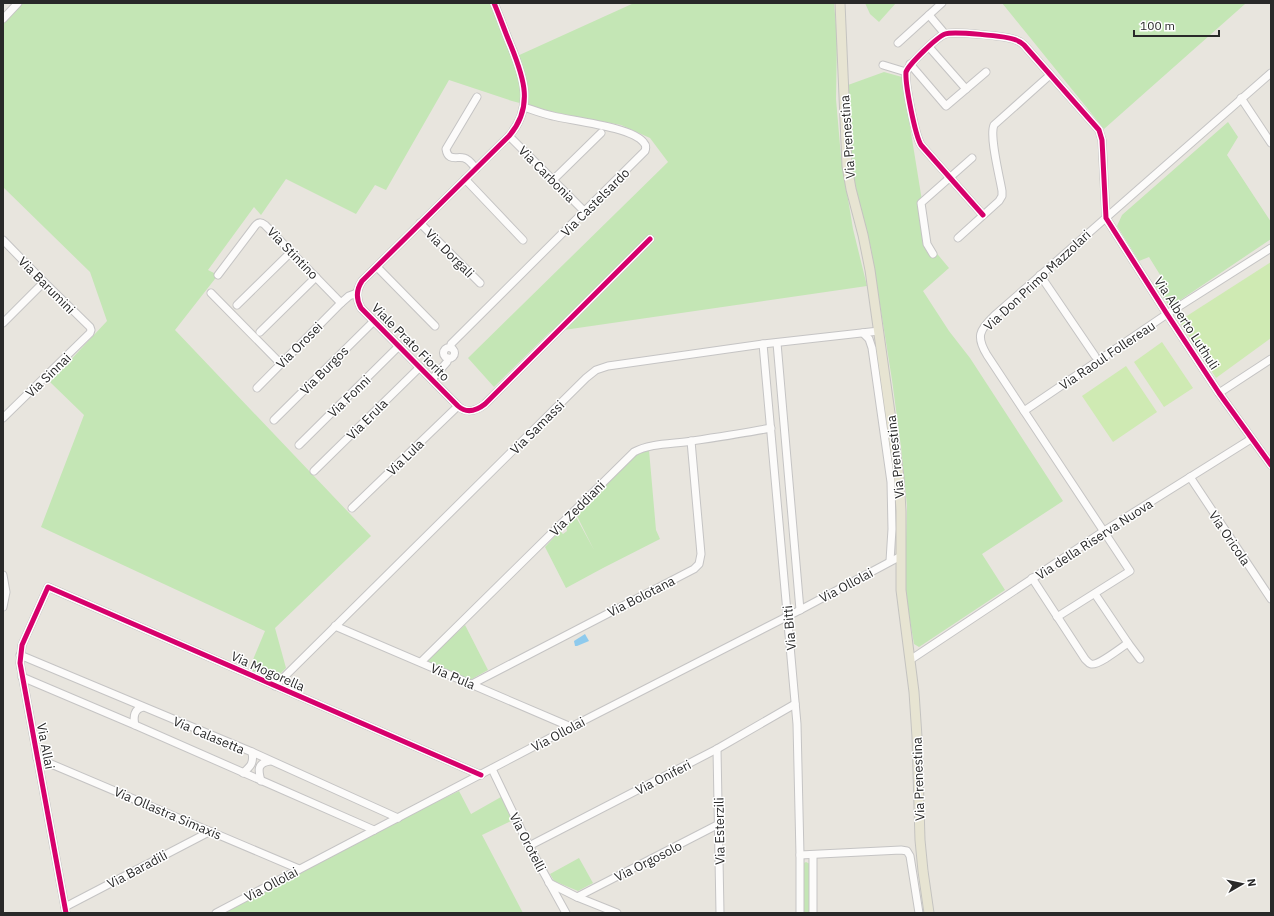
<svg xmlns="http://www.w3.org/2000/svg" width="1274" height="916" font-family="'IBM Plex Sans',sans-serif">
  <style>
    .green { fill: #c4e6b5 }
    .pitch { fill: #cfeab3 }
    .water { fill: #8ecaed }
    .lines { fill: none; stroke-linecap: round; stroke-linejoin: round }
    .minor-casing { stroke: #c5c4c4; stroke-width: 9 }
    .major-casing { stroke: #c4c3c0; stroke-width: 11 }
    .minor { stroke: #fcfbfa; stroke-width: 7 }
    .major { stroke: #e7e4d2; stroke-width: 9 }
    .cycleway-casing { stroke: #fff; stroke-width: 8 }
    .cycleway { stroke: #d6006c; stroke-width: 5 }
    .labels { text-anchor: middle; stroke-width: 3; stroke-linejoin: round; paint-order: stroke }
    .street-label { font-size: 13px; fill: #292929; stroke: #fff }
  </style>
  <rect width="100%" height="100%" fill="#e8e5de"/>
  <g class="green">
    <path d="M18,3H494L515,57L634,3H834L837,37L836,99L841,157L853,229L867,286L550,332L494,387L468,358L668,162L650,138L621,125L558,113L512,101L449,80L386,190L375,185L356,214L286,179L261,215L254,207L208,270L218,275L175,330L371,536L275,628L286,668L274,680L249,669L265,631L41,527L84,415L50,382L107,321L90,272L3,187V19Z"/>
    <path d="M865,3H896L879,22L870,14Z"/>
    <path d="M1002,3H1252L1245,4L1104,129Z"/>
    <path d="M884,72L902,77L929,244L949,268L923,291L949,331L970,358L1063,501L982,554L1005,590L919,647L914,644L907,603L905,578L907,506L901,447L892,380L871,248L852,175L848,85Z"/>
    <path d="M1228,122L1238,137L1227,155L1271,222V239L1170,307L1154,284L1162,278L1149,257L1139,261L1117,226L1122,215Z"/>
    <path d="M649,450L656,530L660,539L603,568L566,588L545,547L560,531L563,534L567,531L566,526L575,515L594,550L576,514L639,452Z"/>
    <path d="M465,625L488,670L470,680L427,661Z"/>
    <path d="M459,791L471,814L501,797L513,820L482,835L523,913H214L299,869Z"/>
    <path d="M579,858L593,883L578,891L554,881L550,874Z"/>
    <path d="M806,862L810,864L811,913H803V865L804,863Z"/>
  </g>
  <g class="pitch">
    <path d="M1271,262V338L1216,378L1179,321Z"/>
    <path d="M1162,342L1193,388L1164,407L1134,362Z"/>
    <path d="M1126,366L1157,412L1113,442L1082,396Z"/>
  </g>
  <path class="water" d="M585,634L589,641L577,646H575L574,641Z"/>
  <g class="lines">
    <g class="minor-casing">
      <g id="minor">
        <path d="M494,3C500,17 505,32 511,46C524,78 534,107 509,136L362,281C356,290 356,299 361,308L458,406C467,414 476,411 485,404L650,239"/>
        <path d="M929,15L945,34"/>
        <path d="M3,19L18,3"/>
        <path d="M898,43L942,3"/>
        <path d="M929,47L966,89"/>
        <path d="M910,64L946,106L986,72"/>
        <path d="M883,65L906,72"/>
        <path d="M1241,98L1271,143"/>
        <path d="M509,136L585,212"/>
        <path d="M476,169C473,165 469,159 464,158C457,156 448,162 446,149L477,97"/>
        <path d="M465,179L523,240"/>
        <path d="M553,180L601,133"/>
        <path d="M983,215L921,145C915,135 905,84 906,72C909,64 937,37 945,34C953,31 1007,36 1016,40C1019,41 1022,43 1024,45L1099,130L1102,140L1106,218L1167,314L1219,393L1271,465"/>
        <path d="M420,223L480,283"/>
        <path d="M958,238L999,201L1002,196V191C1000,178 989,136 994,125L1050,75"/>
        <path d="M3,240L44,282L90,327L91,330L90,333L3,418"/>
        <path d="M933,254L927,244L921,203L972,158"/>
        <path d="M377,267L435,326"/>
        <path d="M218,275L255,226C258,222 261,222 265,225L341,303L349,296L357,293"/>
        <path d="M1040,275L1095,356"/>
        <path d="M211,293L281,364"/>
        <path d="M237,305L291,252"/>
        <path d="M3,323L44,282"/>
        <path d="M260,332L316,277"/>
        <path d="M863,333L869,339L872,348L891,482L892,529L890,561"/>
        <path d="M777,343L800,610"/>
        <path d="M763,344L797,724L800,855V913"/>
        <circle cx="449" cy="353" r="5.5"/>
        <path d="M451,348V344L645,151C646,148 646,145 644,143C633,127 573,121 553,116C543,114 533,110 524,107"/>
        <path d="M432,379L447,362L448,358"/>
        <path d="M257,388L341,303"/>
        <path d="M1219,393L1271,359"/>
        <path d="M1024,411L1167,314L1271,248"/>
        <path d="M274,420L374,321"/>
        <path d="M299,445L399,346"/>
        <path d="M314,471L420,367"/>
        <path d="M1190,477L1271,599"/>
        <path d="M352,508L458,406"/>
        <path d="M3,575L6,592L3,607"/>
        <path d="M1032,578L1085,659C1087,661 1088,663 1091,664C1098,666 1122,647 1128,643L1095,594"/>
        <path d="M1057,617L1130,571L987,355C976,337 979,330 994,316L1271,73"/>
        <path d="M335,626L571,727"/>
        <path d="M1128,643L1140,659"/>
        <path d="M20,655L252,752L398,818"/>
        <path d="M910,660L1104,531L1251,439"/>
        <path d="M421,662L634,452C650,443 674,444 692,441C718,437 745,433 771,428"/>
        <path d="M22,677L135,725L374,830"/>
        <path d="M472,684L694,569L699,564L701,554L691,441"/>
        <path d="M275,686L586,378L596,370L608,366L763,344L879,331"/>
        <path d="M135,725C133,717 134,709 143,707"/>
        <path d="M717,749L720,913"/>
        <path d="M37,758L299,869"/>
        <path d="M492,769L529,846L566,913"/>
        <path d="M243,773C251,766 254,763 252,752"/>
        <path d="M261,781C258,770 257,763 270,761"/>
        <path d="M529,846L717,749L795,704"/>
        <path d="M800,855L901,850L907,851L910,856L919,913"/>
        <path d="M813,855V913"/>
        <path d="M549,883L577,897L617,913"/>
        <path d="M577,897L719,824"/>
        <path d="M65,907L209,832"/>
        <path d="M66,913L20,663L22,645L48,587L481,775"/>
        <path d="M216,913L571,727L800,610L901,556"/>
      </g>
    </g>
    <g class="major-casing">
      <path id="major" d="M840,3L847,166L851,189L863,235L870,270L899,477L901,511V590L914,692L917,737L920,840L923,871L929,913"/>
    </g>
    <use href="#minor" class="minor"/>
    <use href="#major" class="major"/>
    <g class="cycleway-casing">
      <g id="cycleway">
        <path d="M494,3C500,17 505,32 511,46C524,78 534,107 509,136L362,281C356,290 356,299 361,308L458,406C467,414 476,411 485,404L650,239"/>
        <path d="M983,215L921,145C915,135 905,84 906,72C909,64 937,37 945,34C953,31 1007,36 1016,40C1019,41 1022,43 1024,45L1099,130L1102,140L1106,218L1167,314L1219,393L1271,465"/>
        <path d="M66,913L20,663L22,645L48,587L481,775"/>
      </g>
    </g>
    <use href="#cycleway" class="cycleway"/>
  </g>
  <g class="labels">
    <g class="street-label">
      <text transform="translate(847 137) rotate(-94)" y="5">Via Prenestina</text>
      <text transform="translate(547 174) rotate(45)" y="5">Via Carbonia</text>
      <text transform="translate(595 202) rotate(-45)" y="5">Via Castelsardo</text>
      <text transform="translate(293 253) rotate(46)" y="5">Via Stintino</text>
      <text transform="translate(450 253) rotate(45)" y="5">Via Dorgali</text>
      <text transform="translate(1037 280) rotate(-43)" y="5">Via Don Primo Mazzolari</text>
      <text transform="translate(47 285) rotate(45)" y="5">Via Barumini</text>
      <text transform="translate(1187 323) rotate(57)" y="5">Via Alberto Luthuli</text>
      <text transform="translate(411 342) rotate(45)" y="5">Viale Prato Fiorito</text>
      <text transform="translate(299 345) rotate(-45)" y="5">Via Orosei</text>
      <text transform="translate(1107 355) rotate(-34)" y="5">Via Raoul Follereau</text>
      <text transform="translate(324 370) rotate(-45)" y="5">Via Burgos</text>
      <text transform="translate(48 375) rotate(-44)" y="5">Via Sinnai</text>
      <text transform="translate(349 396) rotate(-44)" y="5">Via Fonni</text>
      <text transform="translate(367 419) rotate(-45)" y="5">Via Erula</text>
      <text transform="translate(537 427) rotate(-45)" y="5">Via Samassi</text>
      <text transform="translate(405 457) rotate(-44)" y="5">Via Lula</text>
      <text transform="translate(895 457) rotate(-96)" y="5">Via Prenestina</text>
      <text transform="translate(577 508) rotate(-45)" y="5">Via Zeddiani</text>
      <text transform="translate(1230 538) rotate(56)" y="5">Via Oricola</text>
      <text transform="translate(1094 539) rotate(-33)" y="5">Via della Riserva Nuova</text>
      <text transform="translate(846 585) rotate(-28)" y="5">Via Ollolai</text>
      <text transform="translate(641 596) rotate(-27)" y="5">Via Bolotana</text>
      <text transform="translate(789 628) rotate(-95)" y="5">Via Bitti</text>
      <text transform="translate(268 671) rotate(24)" y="5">Via Mogorella</text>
      <text transform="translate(453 676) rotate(23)" y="5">Via Pula</text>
      <text transform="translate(558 734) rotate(-28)" y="5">Via Ollolai</text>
      <text transform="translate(209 735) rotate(23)" y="5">Via Calasetta</text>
      <text transform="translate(46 746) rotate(79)" y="5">Via Allai</text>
      <text transform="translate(663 777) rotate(-27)" y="5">Via Oniferi</text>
      <text transform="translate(918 779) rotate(-92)" y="5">Via Prenestina</text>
      <text transform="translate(168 813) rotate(23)" y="5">Via Ollastra Simaxis</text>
      <text transform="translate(719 831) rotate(-91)" y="5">Via Esterzili</text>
      <text transform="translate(528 842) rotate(63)" y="5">Via Orotelli</text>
      <text transform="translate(648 861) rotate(-27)" y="5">Via Orgosolo</text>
      <text transform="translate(137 869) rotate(-28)" y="5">Via Baradili</text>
      <text transform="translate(271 884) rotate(-28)" y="5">Via Ollolai</text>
    </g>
  </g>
  <rect width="1274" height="916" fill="none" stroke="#292929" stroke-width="8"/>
  <g transform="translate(1242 884) rotate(81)" stroke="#ffffff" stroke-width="3" paint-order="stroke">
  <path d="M0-3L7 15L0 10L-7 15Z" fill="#292929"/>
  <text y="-6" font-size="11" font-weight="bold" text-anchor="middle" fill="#292929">N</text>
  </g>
  <path d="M1134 30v6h85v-6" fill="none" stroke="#292929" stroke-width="2"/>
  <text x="1140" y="30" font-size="12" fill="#292929" stroke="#ffffff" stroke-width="3" paint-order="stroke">100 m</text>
</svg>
